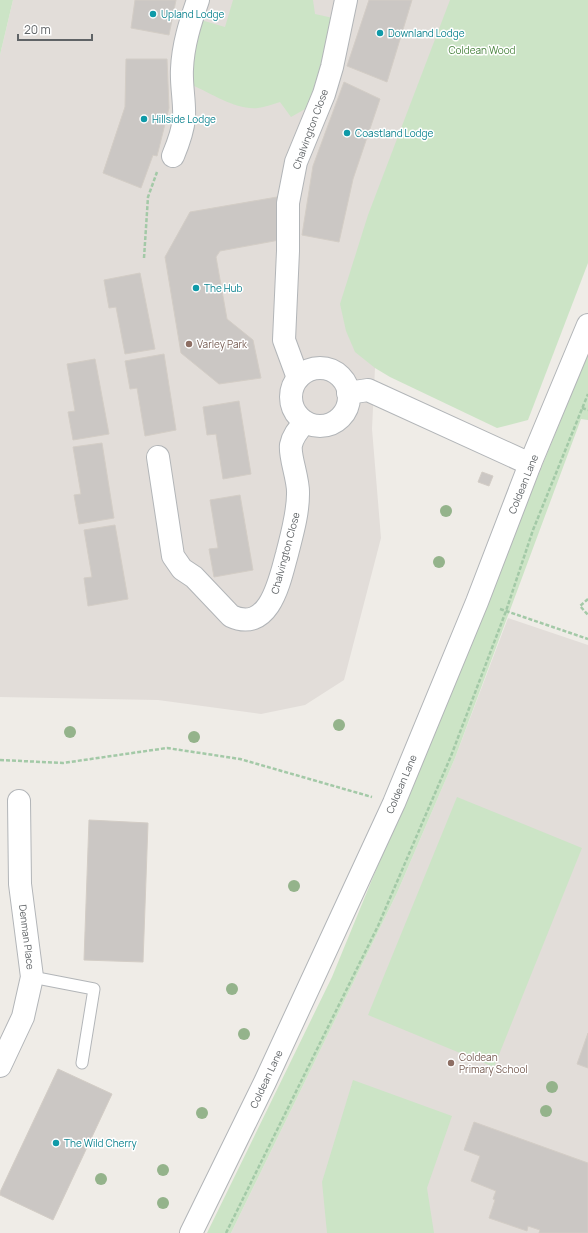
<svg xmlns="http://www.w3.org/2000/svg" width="588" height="1233" font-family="Manrope,sans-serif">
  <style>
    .education { fill: #e2ddd9 }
    .green { fill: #cce4c6 }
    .building { fill: #cbc7c4; stroke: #d3cdc6 }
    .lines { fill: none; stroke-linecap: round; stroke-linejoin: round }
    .service-casing { stroke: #b2b5b8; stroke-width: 13 }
    .minor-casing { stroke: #b2b5b8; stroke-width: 24 }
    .tertiary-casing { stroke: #b2b5b8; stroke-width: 24 }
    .path { stroke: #a3c9a7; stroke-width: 2.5; stroke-dasharray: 4 2; stroke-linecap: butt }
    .service { stroke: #fff; stroke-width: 11 }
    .minor { stroke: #fff; stroke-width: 22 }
    .tertiary { stroke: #fff; stroke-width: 22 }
    .tree { fill: #94b38b }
    .culture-dot { fill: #0f9aa8; stroke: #fff; stroke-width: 1.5 }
    .education-dot { fill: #8d6e63; stroke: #fff; stroke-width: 1.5 }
    .labels { text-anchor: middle; stroke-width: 3; stroke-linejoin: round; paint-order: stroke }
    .culture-label { font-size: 10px; fill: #0d838f; stroke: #fff; text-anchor: start }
    .park-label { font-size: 10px; fill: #4a843f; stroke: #fff }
    .street-label { font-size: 10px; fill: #5f6366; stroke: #fff }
    .education-label { font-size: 10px; fill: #785e54; stroke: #fff; text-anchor: start }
  </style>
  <rect width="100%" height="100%" fill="#efece7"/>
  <g class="education">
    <path d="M13,0H530L382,319L375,368L372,429L381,538L344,680L305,705L261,714L158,700L0,697V55Z"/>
    <path d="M508,618L588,645V1233H231L397,893L455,758Z"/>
  </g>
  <g class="green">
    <path d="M0,0H13L0,55Z"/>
    <path d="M233,0H313L315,14L333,18L322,66L307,108L291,117L280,102C273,104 265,107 258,108C235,110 213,94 192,85V59L201,20L225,27Z"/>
    <path d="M450,0H588V263L528,420L497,428L390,377L375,368L355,352L346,331L340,304L368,215Z"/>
    <path d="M588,354V420L581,419L455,758L397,893L231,1233H207L332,977Z"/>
    <path d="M457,797L582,848L494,1067L368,1015Z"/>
    <path d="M353,1080L452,1116L427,1188L434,1233H327L322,1182Z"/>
  </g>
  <g class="building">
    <path d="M135,0H176L169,35L131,28Z"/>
    <path d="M369,0H412L387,82L347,66Z"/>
    <path d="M126,59H167L169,108L157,156L153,155L141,188L103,173L125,107Z"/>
    <path d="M344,82L380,99L353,179L339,242L302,235L313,166Z"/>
    <path d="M277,197L285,239L220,251L216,257L227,319L253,340L261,378L219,384L181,353L165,257L190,212Z"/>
    <path d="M140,273L155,349L125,354L116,307L109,308L104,280Z"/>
    <path d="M164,354L176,430L145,436L137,388L130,389L125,361Z"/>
    <path d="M95,359L109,434L73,440L68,412L75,411L67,364Z"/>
    <path d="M239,401L251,474L223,479L216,434L207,435L203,407Z"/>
    <path d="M102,443L114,518L79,524L74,495L81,494L73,447Z"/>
    <path d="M482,472L493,476L489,486L478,482Z"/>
    <path d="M240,495L253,570L214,577L209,549L218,548L210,500Z"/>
    <path d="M115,525L128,599L88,606L84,578L92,577L84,530Z"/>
    <path d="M89,820L148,823L143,962L84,960Z"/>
    <path d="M588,1033V1068L577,1064Z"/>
    <path d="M58,1069L112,1094L53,1220L0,1195V1192Z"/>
    <path d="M474,1122L588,1163V1233H539L540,1230L528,1226L527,1231L489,1218L495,1200L493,1199L496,1191L471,1181L480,1156L464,1150Z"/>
  </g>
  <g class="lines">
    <g class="service-casing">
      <path id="service" d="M32,977L94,989L82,1063"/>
    </g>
    <g class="minor-casing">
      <g id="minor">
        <path d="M173,156C178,144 183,131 184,118C185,102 181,85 182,69C183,45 190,23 198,0"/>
        <circle cx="320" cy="397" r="29"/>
        <path d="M298,378L284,340L288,251V203L296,162L324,94L332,67L346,0"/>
        <path d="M348,393L368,390L530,464"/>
        <path d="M158,457L173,556L182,569L194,577L231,616C270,634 280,579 287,554C292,534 298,514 298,494C299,480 289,456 291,445C293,435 299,429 305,422"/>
        <path d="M0,1066L23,1017L32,977L20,884L19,801"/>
      </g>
    </g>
    <g class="tertiary-casing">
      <path id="tertiary" d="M191,1233L265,1082L394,803L477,602L530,464L588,325"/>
    </g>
    <g class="path">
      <path d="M144,258L148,197L157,172"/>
      <path d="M582,408L588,410"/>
      <path d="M588,599L580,606L588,615"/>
      <path d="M500,609L588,639"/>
      <path d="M0,760L63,763L167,748L240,759L372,797"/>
      <path d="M226,1233L378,926L451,756L506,611L533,530L588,394"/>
    </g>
    <use href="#service" class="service"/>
    <use href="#minor" class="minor"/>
    <use href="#tertiary" class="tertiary"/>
  </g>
  <g class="tree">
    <circle cx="446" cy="511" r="6"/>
    <circle cx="439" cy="562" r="6"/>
    <circle cx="339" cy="725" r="6"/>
    <circle cx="70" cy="732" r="6"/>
    <circle cx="194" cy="737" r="6"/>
    <circle cx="294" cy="886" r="6"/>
    <circle cx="232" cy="989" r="6"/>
    <circle cx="244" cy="1034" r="6"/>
    <circle cx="552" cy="1087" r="6"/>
    <circle cx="546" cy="1111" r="6"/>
    <circle cx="202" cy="1113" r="6"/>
    <circle cx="163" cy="1170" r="6"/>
    <circle cx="101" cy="1179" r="6"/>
    <circle cx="163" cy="1203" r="6"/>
  </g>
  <g class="culture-dot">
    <circle cx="153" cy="14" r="4"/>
    <circle cx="380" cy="33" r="4"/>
    <circle cx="144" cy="119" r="4"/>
    <circle cx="347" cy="133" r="4"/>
    <circle cx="196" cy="288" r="4"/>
    <circle cx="56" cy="1143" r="4"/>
  </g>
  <g class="education-dot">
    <circle cx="189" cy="344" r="4"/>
    <circle cx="451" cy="1063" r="4"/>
  </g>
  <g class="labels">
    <g class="culture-label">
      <text x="161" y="18">Upland Lodge</text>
      <text x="388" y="37">Downland Lodge</text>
      <text x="152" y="123">Hillside Lodge</text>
      <text x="355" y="137">Coastland Lodge</text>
      <text x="204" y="292">The Hub</text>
      <text x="64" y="1147">The Wild Cherry</text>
    </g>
    <g class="park-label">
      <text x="482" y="54">Coldean Wood</text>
    </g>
    <g class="street-label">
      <text transform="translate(310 129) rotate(-70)" y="4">Chalvington Close</text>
      <text transform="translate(523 484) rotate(-68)" y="4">Coldean Lane</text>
      <text transform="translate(285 553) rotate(-75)" y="4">Chalvington Close</text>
      <text transform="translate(401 784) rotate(-67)" y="4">Coldean Lane</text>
      <text transform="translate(27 937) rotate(83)" y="4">Denman Place</text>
      <text transform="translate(266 1079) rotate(-65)" y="4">Coldean Lane</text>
    </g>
    <g class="education-label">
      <text x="197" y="348">Varley Park</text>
      <text x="459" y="1061">Coldean<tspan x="459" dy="12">Primary School</tspan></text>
    </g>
  </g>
  <path d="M18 34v6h74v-6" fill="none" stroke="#5f6366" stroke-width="2"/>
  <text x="24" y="34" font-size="12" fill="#5f6366" stroke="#ffffff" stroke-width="3" paint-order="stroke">20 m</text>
</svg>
